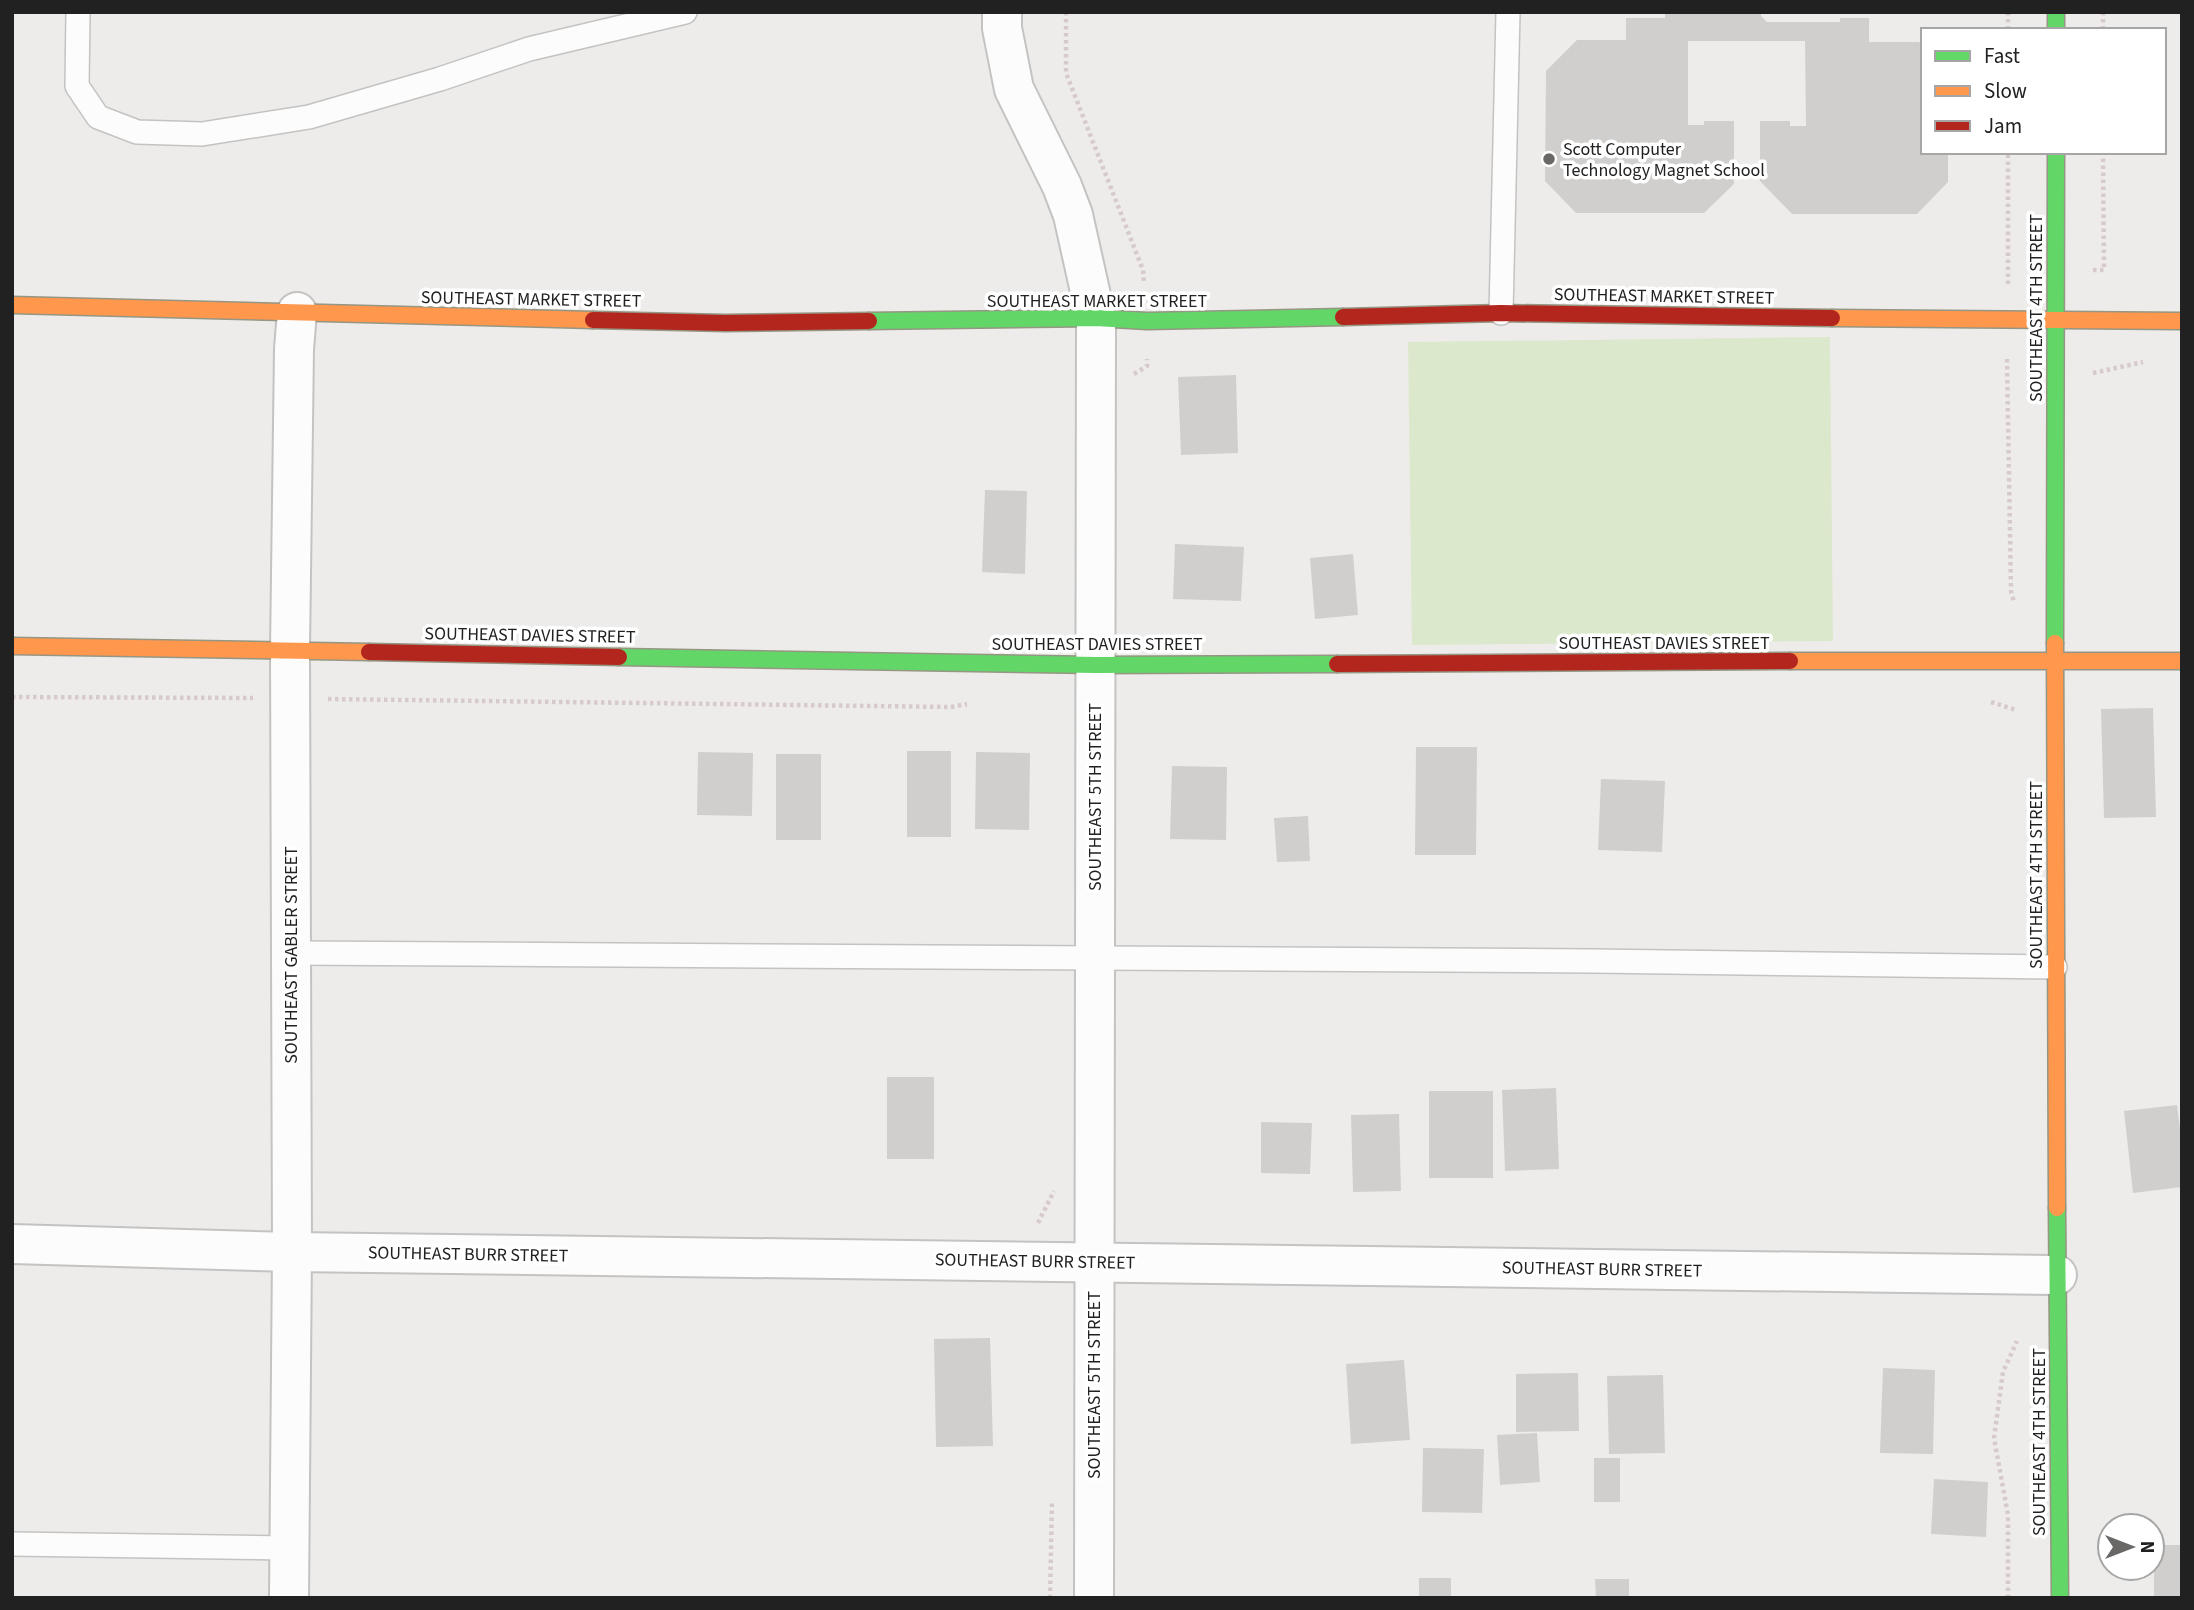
<svg xmlns="http://www.w3.org/2000/svg" width="2194" height="1610" font-family="'Source Sans 3',sans-serif">
  <style>
    .grass { fill: #dce8cc }
    .building { fill: #d1cfcd }
    .lines { fill: none; stroke-linecap: round; stroke-linejoin: round }
    .lane-casing { stroke: #c4c3c2; stroke-width: 26 }
    .street-casing { stroke: #c4c3c2; stroke-width: 42 }
    .fast-casing { stroke: #959683; stroke-width: 19 }
    .slow-casing { stroke: #959683; stroke-width: 19 }
    .jam-casing { stroke: #959683; stroke-width: 19 }
    .path { stroke: #d6cbca; stroke-width: 4.5; stroke-dasharray: 3.5 3.5; stroke-linecap: butt }
    .lane { stroke: #fcfcfc; stroke-width: 23 }
    .street { stroke: #fcfcfc; stroke-width: 38 }
    .fast { stroke: #63d668; stroke-width: 16 }
    .slow { stroke: #ff974d; stroke-width: 16 }
    .jam { stroke: #b3261e; stroke-width: 16 }
    .poi-dot { fill: #696867; stroke: #fff; stroke-width: 2.5 }
    .labels { text-anchor: middle; stroke-width: 7; stroke-linejoin: round; paint-order: stroke }
    .poi-label { font-size: 18px; fill: #212121; stroke: #fff; text-anchor: start }
    .street-label { font-size: 18px; fill: #212121; stroke: #fff }
  </style>
  <rect width="100%" height="100%" fill="#eeecea"/>
  <path class="grass" d="M1830,337L1833,641L1412,645L1408,342Z"/>
  <g class="building">
    <path d="M1665,12H1761V16L1767,22H1840V18H1869V42H1919L1923,46V152H1948V182L1917,214H1792L1760,181V121H1790V126H1806L1805,41H1688V125H1704V121H1734V184L1704,213H1576L1545,181L1546,71L1577,40H1626V18H1665Z"/>
    <path d="M1236,375L1238,453L1181,455L1178,377Z"/>
    <path d="M985,490L1027,491L1025,574L982,572Z"/>
    <path d="M1175,544L1244,547L1241,601L1173,599Z"/>
    <path d="M1353,554L1358,615L1315,619L1310,558Z"/>
    <path d="M2153,708L2156,817L2104,818L2101,709Z"/>
    <path d="M1416,747H1477L1476,855H1415Z"/>
    <rect x="907" y="751" width="44" height="86"/>
    <path d="M698,752L753,753L752,816L697,815Z"/>
    <path d="M976,752L1030,753L1029,830L975,829Z"/>
    <rect x="776" y="754" width="45" height="86"/>
    <path d="M1172,766L1227,767L1226,840L1170,839Z"/>
    <path d="M1601,779L1665,781L1662,852L1598,850Z"/>
    <path d="M1308,816L1310,861L1277,862L1274,818Z"/>
    <rect x="887" y="1077" width="47" height="82"/>
    <path d="M1556,1088L1559,1169L1505,1171L1502,1090Z"/>
    <rect x="1429" y="1091" width="64" height="87"/>
    <path d="M2177,1105L2182,1145V1187L2133,1193L2124,1111Z"/>
    <path d="M1399,1114L1401,1191L1353,1192L1351,1115Z"/>
    <path d="M1261,1122L1312,1123L1310,1174L1261,1173Z"/>
    <path d="M990,1338L993,1446L936,1447L934,1339Z"/>
    <path d="M1404,1360L1410,1440L1351,1444L1346,1364Z"/>
    <path d="M1883,1368L1935,1370L1933,1454L1880,1453Z"/>
    <path d="M1578,1373L1579,1431L1516,1432V1374Z"/>
    <path d="M1663,1375L1665,1453L1609,1454L1607,1376Z"/>
    <path d="M1537,1433L1540,1482L1500,1485L1497,1435Z"/>
    <path d="M1423,1448L1484,1449L1482,1513L1422,1512Z"/>
    <rect x="1594" y="1458" width="26" height="44"/>
    <path d="M1934,1479L1988,1482L1986,1537L1931,1534Z"/>
    <rect x="2154" y="1545" width="28" height="53"/>
    <rect x="1419" y="1578" width="32" height="20"/>
    <path d="M1595,1579H1629V1598H1596Z"/>
  </g>
  <g class="lines">
    <g class="lane-casing">
      <g id="lane">
        <path d="M78,12L77,86L98,117L137,132L202,134L309,117L440,79L529,49L685,12"/>
        <path d="M1501,313L1508,12"/>
        <path d="M291,953L1593,961L2055,967"/>
        <path d="M12,1544L290,1548"/>
      </g>
    </g>
    <g class="street-casing">
      <g id="street">
        <path d="M1002,12V28L1014,89L1062,186L1073,215L1096,318L1094,1598"/>
        <path d="M12,1244L292,1252L2057,1275"/>
        <path d="M289,1598L292,1252L290,650L294,349L297,312"/>
      </g>
    </g>
    <g class="fast-casing">
      <g id="fast">
        <path d="M2056,12V30"/>
        <path d="M869,321L1096,318L1147,321L1343,317"/>
        <path d="M2055,643L2056,152"/>
        <path d="M619,657L1096,665L1337,664"/>
        <path d="M2057,1208L2060,1598"/>
      </g>
    </g>
    <g class="slow-casing">
      <g id="slow">
        <path d="M12,305L593,320"/>
        <path d="M1832,318L2182,321"/>
        <path d="M2055,643L2057,1208"/>
        <path d="M12,646L369,652"/>
        <path d="M1790,661H2182"/>
      </g>
    </g>
    <g class="jam-casing">
      <g id="jam">
        <path d="M1343,317L1501,313L1832,318"/>
        <path d="M593,320L725,323L869,321"/>
        <path d="M369,652L619,657"/>
        <path d="M1337,664L1790,661"/>
      </g>
    </g>
    <g class="path">
      <path d="M1066,12V73L1143,270L1144,284"/>
      <path d="M2008,12V30"/>
      <path d="M2103,12V30"/>
      <path d="M2093,270H2104L2103,152"/>
      <path d="M2008,284V152"/>
      <path d="M2007,359L2011,591L2014,602"/>
      <path d="M2093,373L2143,362"/>
      <path d="M1134,374L1147,366V359"/>
      <path d="M12,697L253,698"/>
      <path d="M328,699L951,707L967,704"/>
      <path d="M1991,702L2016,710"/>
      <path d="M1038,1223L1054,1191"/>
      <path d="M1050,1598L1052,1501"/>
      <path d="M2008,1598V1515L1994,1438L2003,1372L2017,1341"/>
    </g>
    <use href="#lane" class="lane"/>
    <use href="#street" class="street"/>
    <use href="#fast" class="fast"/>
    <use href="#slow" class="slow"/>
    <use href="#jam" class="jam"/>
  </g>
  <circle class="poi-dot" cx="1549" cy="159" r="7"/>
  <g class="labels">
    <g class="poi-label">
      <text x="1563" y="155">Scott Computer<tspan x="1563" dy="21">Technology Magnet School</tspan></text>
    </g>
    <g class="street-label">
      <text transform="translate(1664 296) rotate(1)" y="6">SOUTHEAST MARKET STREET</text>
      <text transform="translate(531 299) rotate(1)" y="6">SOUTHEAST MARKET STREET</text>
      <text x="1097" y="307">SOUTHEAST MARKET STREET</text>
      <text transform="translate(2036 308) rotate(-90)" y="6">SOUTHEAST 4TH STREET</text>
      <text transform="translate(530 635) rotate(1)" y="6">SOUTHEAST DAVIES STREET</text>
      <text x="1664" y="649">SOUTHEAST DAVIES STREET</text>
      <text x="1097" y="650">SOUTHEAST DAVIES STREET</text>
      <text transform="translate(1095 797) rotate(-90)" y="6">SOUTHEAST 5TH STREET</text>
      <text transform="translate(2036 875) rotate(-90)" y="6">SOUTHEAST 4TH STREET</text>
      <text transform="translate(291 955) rotate(-90)" y="6">SOUTHEAST GABLER STREET</text>
      <text transform="translate(468 1254) rotate(1)" y="6">SOUTHEAST BURR STREET</text>
      <text transform="translate(1035 1261) rotate(1)" y="6">SOUTHEAST BURR STREET</text>
      <text transform="translate(1602 1269) rotate(1)" y="6">SOUTHEAST BURR STREET</text>
      <text transform="translate(1094 1385) rotate(-90)" y="6">SOUTHEAST 5TH STREET</text>
      <text transform="translate(2039 1442) rotate(-90)" y="6">SOUTHEAST 4TH STREET</text>
    </g>
  </g>
  <rect width="2194" height="1610" fill="none" stroke="#212121" stroke-width="28"/>
  <rect x="1921" y="28" width="245" height="126" fill="#ffffff" stroke="#a6a6a6" stroke-width="2"/>
  <rect x="1935" y="51" width="35" height="10" fill="#63d668" stroke="#a6a6a6" stroke-width="2"/>
  <text x="1984" y="63" font-size="21" fill="#212121">Fast</text>
  <rect x="1935" y="86" width="35" height="10" fill="#ff974d" stroke="#a6a6a6" stroke-width="2"/>
  <text x="1984" y="98" font-size="21" fill="#212121">Slow</text>
  <rect x="1935" y="121" width="35" height="10" fill="#b3261e" stroke="#a6a6a6" stroke-width="2"/>
  <text x="1984" y="133" font-size="21" fill="#212121">Jam</text>
  <g transform="translate(2131 1547) rotate(90)"><circle r="33" fill="#ffffff" stroke="#a6a6a6" stroke-width="2"/>
  <path d="M0-5L12 26L0 18L-12 26Z" fill="#696867"/>
  <text y="-10" font-size="19" font-weight="bold" text-anchor="middle" fill="#212121">N</text>
  </g>
</svg>
